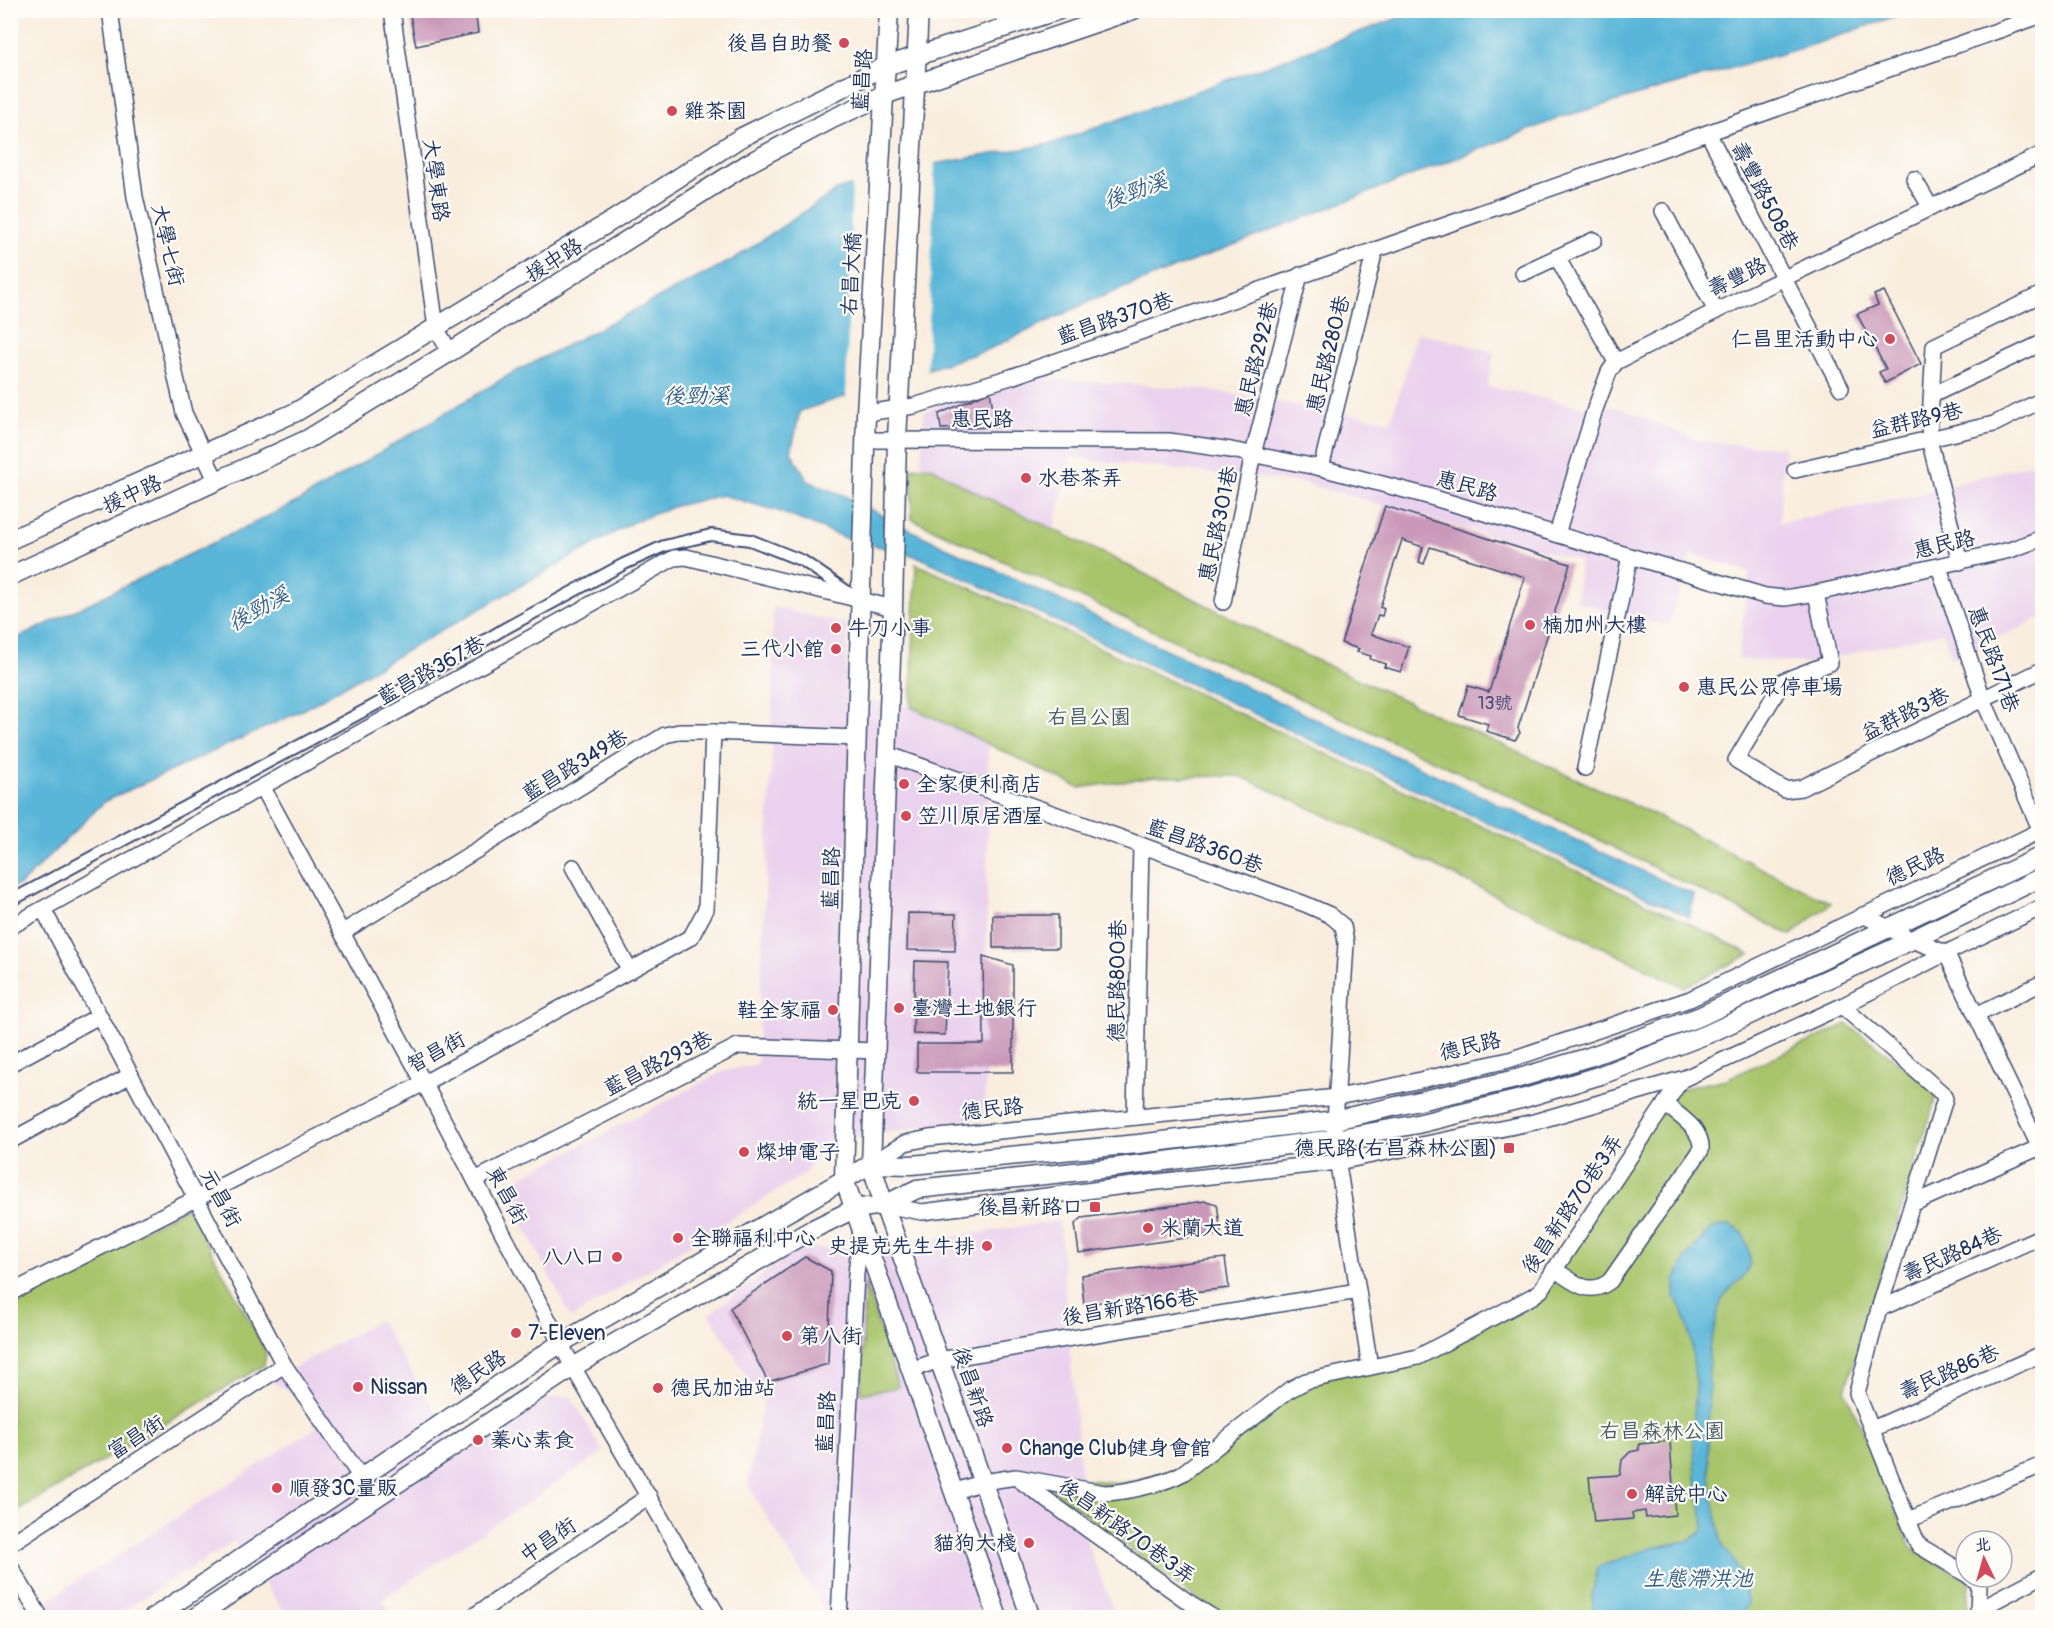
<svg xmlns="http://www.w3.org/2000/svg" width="2053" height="1628" font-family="Pangolin,'LXGW WenKai TC',sans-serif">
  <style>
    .built { fill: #ead1ed }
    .green { fill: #a8c56c; stroke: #627a65; stroke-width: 1.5 }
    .water { fill: #5ab6d8; stroke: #3a729b; stroke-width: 1.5 }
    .pier { fill: #f9edde }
    .building { fill: #ca99ba }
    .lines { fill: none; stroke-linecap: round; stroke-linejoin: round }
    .pedestrian-casing { stroke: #3c4c71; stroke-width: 14 }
    .minor-casing { stroke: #3c4c71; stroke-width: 18 }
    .tertiary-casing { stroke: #3c4c71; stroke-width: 21 }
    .pedestrian { stroke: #fff; stroke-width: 10 }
    .minor { stroke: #fff; stroke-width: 15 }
    .tertiary { stroke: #fff; stroke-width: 18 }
    .poi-dot { fill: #d1495b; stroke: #fdfcf7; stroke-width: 2 }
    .labels { text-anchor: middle; stroke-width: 4.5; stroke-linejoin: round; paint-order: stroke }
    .number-label { font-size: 18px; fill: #474a75 }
    .poi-label { font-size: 21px; fill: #1b2f5e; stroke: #fdfcf7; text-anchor: start }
    .street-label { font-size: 21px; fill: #1b2f5e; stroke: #fdfcf7 }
    .park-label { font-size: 21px; fill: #455c62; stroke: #fdfcf7 }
    .water-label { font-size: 22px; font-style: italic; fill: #315e89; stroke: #fdfcf7 }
  </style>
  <rect width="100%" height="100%" fill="#fdfcf7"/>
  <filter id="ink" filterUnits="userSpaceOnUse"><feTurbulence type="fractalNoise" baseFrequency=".0167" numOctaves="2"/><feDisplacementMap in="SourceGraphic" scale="12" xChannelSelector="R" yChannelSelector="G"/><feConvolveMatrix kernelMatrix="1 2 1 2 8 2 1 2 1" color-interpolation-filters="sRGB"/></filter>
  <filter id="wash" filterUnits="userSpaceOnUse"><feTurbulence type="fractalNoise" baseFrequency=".008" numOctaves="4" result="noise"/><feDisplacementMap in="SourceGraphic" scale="24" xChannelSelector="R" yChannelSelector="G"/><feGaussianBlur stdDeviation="1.35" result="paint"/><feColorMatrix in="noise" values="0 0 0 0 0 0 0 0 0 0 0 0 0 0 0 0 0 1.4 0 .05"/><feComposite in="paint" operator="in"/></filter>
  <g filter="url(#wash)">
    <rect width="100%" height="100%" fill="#f9edde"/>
    <g class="built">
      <path d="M1417,332L1494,352L1488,386L1581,407H1618L1699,441L1784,448L1780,523L1914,495L2034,463L2042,459V617L1952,660L1943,632L1809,663L1738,659L1749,572L1692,554L1668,626L1576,602L1580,561L1304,483L1070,458L1054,530L969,489L931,466L921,467L924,413L943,402L1023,377L1201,389L1391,421Z"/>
      <path d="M773,607L848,625L845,696L911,707L988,743L985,1117L824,1142L804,1174L571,1318L504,1186L724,1071L757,1064L772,751Z"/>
      <path d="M1059,1221L1087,1545L1117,1617L969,1618L966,1611L936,1618L836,1617L822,1607L748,1485L763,1402L709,1314L795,1251L950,1237Z"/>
      <path d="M379,1320L432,1405L458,1457L547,1398L571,1396L603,1452L382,1599L394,1617H288L235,1541L112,1617L20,1618L316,1428L296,1394L270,1381Z"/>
    </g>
    <g class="green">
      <path d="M930,466L969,489L1111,557L1307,656L1645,810L1831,903L1791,935L1493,788L912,519V468Z"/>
      <path d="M916,564L991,597L1684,921L1750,954L1684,987L1416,857L1240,776L1155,777L1079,788L911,707Z"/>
      <path d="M1847,1024L1938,1091L1845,1390L1912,1548L1969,1580L1967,1617H1226L1197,1600L1036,1477L1123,1483L1178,1470L1304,1381L1446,1350L1542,1288L1670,1091L1726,1079Z"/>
      <path d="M187,1207L258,1336L266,1353L264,1365L11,1515V1302Z"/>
      <path d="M865,1282L898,1387L861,1394Z"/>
    </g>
    <g class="water">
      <path d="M1417,11H1910L1812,45L1562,117L1093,300L987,350L800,411L791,452L808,481L843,495L920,535L1694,895L1689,917L919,557L843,537L778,511L722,495L675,506L633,522L297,713L105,801L20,885L11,888L10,642L299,501L509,375L732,260L837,190L911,168L1051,144Z"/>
      <path d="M1729,1225L1743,1233C1745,1241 1751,1253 1750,1261C1749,1279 1727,1286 1721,1302C1715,1317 1715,1333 1709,1348L1708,1453L1712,1495L1722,1544L1738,1567L1743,1579L1748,1604L1741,1617H1594L1592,1595L1598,1567L1651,1548L1687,1541L1702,1532L1704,1526L1697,1488L1693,1435L1696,1385L1690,1334L1683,1312L1675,1297V1281L1685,1259L1711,1228Z"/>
    </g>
    <path class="pier" d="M935,161L927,373L846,399L852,182L910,166Z"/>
    <g id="blocks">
      <g class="building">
        <path d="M409,10H475L478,33L416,46Z"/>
        <path d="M1884,291L1921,364L1885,383L1879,372L1886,369L1857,314L1878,305L1874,295Z"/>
        <path d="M990,391L996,427L941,429L939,414Z"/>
        <path d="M1385,506L1570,564L1518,728L1520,733L1515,740L1486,731L1488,724L1459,715L1468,686L1489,692L1525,577L1430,547L1424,564L1419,562L1423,547L1402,540L1380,607L1384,609L1382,616L1378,615L1371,634L1409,647L1401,672L1384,667L1386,664L1370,659L1371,656L1357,652L1359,649L1341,643Z"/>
        <path d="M908,913L956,914L955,951L907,950Z"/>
        <rect x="993" y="915" width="65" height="33"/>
        <path d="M983,956L1013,965V1072H917V1044H984Z"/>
        <path d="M915,961L948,962L945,1035L913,1034Z"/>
        <path d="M1206,1201L1217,1204L1221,1233L1079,1253L1075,1224L1082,1218Z"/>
        <path d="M805,1257L831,1271L828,1364L768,1382L730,1308Z"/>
        <path d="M1225,1258L1229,1288L1084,1304L1081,1275Z"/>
        <path d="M1670,1441L1675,1515L1646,1518L1645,1511L1632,1513L1633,1519L1594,1522L1589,1477L1620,1475L1622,1460L1630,1452L1639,1450V1444Z"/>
      </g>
    </g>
  </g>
  <g filter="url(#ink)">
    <use href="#blocks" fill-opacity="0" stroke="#3c4c71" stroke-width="1.5"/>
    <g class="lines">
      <g class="pedestrian-casing">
        <path id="pedestrian" d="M10,901L386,699L504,629L624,564L664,546L711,535L750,540L803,561L854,596"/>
      </g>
      <g class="minor-casing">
        <g id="minor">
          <path d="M110,10L135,197L184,413L216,480"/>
          <path d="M392,10L436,328L450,352"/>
          <path d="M1708,133L1841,388"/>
          <path d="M1914,179L1931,208"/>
          <path d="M1663,211L1716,311"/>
          <path d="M1557,257L1616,362"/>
          <path d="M1523,273L1594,240"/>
          <path d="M1932,395L2042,343"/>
          <path d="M866,413L914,406L1011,377L1375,250L2042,15"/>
          <path d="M866,440L1169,441L1231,450L1321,468L1424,495L1765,596L1785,598L1816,593L2010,550L2042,538"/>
          <path d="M1321,468L1375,250"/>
          <path d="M1795,470L1994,424L2042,400"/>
          <path d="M1557,534L1595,409L1609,372L1616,362L1716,311L2042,154"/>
          <path d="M1960,562L1929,439L1934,346L2042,294"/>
          <path d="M1939,567L1983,699L2041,831"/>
          <path d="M1816,593L1830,663L1783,681L1736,760L1785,790L1801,788L2042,670"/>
          <path d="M1223,602L1253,454L1300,275"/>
          <path d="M887,754L1305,904L1330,915L1343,926L1346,943L1334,1139L1370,1367"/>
          <path d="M1585,768L1630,556"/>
          <path d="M263,788L424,1083L573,1367L719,1618"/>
          <path d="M573,867L630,971"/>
          <path d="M43,909L284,1365L375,1498"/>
          <path d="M1863,915L1912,940L1946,953L2042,1152"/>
          <path d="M10,927L674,558L686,557L893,608"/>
          <path d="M343,932L665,735L679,732H713L857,738"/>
          <path d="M1842,1006L1943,1094L1945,1099L1879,1309L1857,1393L1918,1545L1966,1574"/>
          <path d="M1976,1015L2042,983"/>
          <path d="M10,1064L99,1016"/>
          <path d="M1135,1117L1141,845"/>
          <path d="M10,1141L131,1075"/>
          <path d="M871,1164L905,1143L929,1138L1337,1097L1394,1086L1509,1060L1690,999L2042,830"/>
          <path d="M475,1180L738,1046L876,1051"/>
          <path d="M1912,1204L2040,1147"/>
          <path d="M884,1205L922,1212L1148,1183L1338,1162L1534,1122L1685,1078L1842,1006L1946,953L2042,907"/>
          <path d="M1554,1269C1573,1281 1588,1298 1610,1281L1701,1150C1703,1129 1679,1116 1665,1104"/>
          <path d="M10,1293L424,1083L691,937L706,909L713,732"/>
          <path d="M1879,1309L2042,1236"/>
          <path d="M911,1370L939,1360L1358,1291"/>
          <path d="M1872,1429L2042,1354"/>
          <path d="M1018,1479L1187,1601L1214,1618"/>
          <path d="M953,1492L983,1482L1016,1477L1104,1493C1128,1492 1163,1484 1183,1473L1289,1390L1306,1381L1418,1357L1533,1296L1541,1290L1681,1080"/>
          <path d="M1908,1520L2042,1465"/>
          <path d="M10,1544L284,1365"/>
          <path d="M10,1566L41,1618"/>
          <path d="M1970,1577L1979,1583L1978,1617"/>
          <path d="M1979,1609L2042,1576"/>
          <path d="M471,1618L649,1496"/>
          <path d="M839,1618L856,1274L861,1228"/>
        </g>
      </g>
      <g class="tertiary-casing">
        <g id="tertiary">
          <path d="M889,10L866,413L844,1179L998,1618"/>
          <path d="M919,10L897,439L893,608L871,1164L884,1205L1031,1618"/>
          <path d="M10,540L296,412L613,220L740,138L886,66L1059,10"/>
          <path d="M10,576L308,439L450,352L749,163L832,119L884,95L1133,10"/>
          <path d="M153,1618L561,1343L871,1164L911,1165L1138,1144L1335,1120L1516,1079L1589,1057L1701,1016L2042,856"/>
          <path d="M194,1618L573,1367L813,1229L854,1209L884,1205L917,1189L1119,1167L1334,1139L1413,1125L1525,1098L1601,1075L1710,1033L1912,940L2042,877"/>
        </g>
      </g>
      <use href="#pedestrian" class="pedestrian"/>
      <use href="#minor" class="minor"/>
      <use href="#tertiary" class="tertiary"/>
    </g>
  </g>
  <g class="poi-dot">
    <circle cx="844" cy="43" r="6"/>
    <circle cx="672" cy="111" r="6"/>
    <circle cx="1890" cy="339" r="6"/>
    <circle cx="1026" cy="478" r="6"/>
    <circle cx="1530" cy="625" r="6"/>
    <circle cx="836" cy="628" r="6"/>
    <circle cx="836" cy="649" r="6"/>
    <circle cx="1684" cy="687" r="6"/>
    <circle cx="904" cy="784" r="6"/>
    <circle cx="906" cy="816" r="6"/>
    <circle cx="899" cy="1008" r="6"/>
    <circle cx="833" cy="1010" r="6"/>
    <circle cx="914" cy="1101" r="6"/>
    <rect x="1503" y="1142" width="12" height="12" rx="3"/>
    <circle cx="744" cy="1152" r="6"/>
    <rect x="1089" y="1201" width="12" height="12" rx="3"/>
    <circle cx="1148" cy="1228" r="6"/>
    <circle cx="678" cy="1238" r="6"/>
    <circle cx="987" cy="1246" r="6"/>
    <circle cx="617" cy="1257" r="6"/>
    <circle cx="516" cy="1333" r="6"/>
    <circle cx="787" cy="1336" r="6"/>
    <circle cx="358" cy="1387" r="6"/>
    <circle cx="658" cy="1388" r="6"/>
    <circle cx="478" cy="1440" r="6"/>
    <circle cx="1007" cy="1448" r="6"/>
    <circle cx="277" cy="1488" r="6"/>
    <circle cx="1632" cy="1494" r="6"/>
    <circle cx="1029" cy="1543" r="6"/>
  </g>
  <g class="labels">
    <g class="number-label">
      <text x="1495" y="709">13號</text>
    </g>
    <g class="poi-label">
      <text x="832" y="50" text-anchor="end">後昌自助餐</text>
      <text x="684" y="118">雞茶園</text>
      <text x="1878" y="346" text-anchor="end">仁昌里活動中心</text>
      <text x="1038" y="485">水巷茶弄</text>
      <text x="1542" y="632">楠加州大樓</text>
      <text x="848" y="635">牛刀小事</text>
      <text x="824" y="656" text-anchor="end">三代小館</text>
      <text x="1696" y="694">惠民公眾停車場</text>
      <text x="916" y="791">全家便利商店</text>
      <text x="918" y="823">笠川原居酒屋</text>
      <text x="911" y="1015">臺灣土地銀行</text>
      <text x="821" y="1017" text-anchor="end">鞋全家福</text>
      <text x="902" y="1108" text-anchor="end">統一星巴克</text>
      <text x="1497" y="1155" text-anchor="end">德民路(右昌森林公園)</text>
      <text x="756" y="1159">燦坤電子</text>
      <text x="1083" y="1214" text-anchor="end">後昌新路口</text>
      <text x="1160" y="1235">米蘭大道</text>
      <text x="690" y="1245">全聯福利中心</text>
      <text x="975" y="1253" text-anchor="end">史提克先生牛排</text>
      <text x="605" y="1264" text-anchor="end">八八口</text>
      <text x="528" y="1340">7-Eleven</text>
      <text x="799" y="1343">第八街</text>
      <text x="370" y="1394">Nissan</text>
      <text x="670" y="1395">德民加油站</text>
      <text x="490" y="1447">蓁心素食</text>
      <text x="1019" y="1455">Change Club健身會館</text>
      <text x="289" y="1495">順發3C量販</text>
      <text x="1644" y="1501">解說中心</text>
      <text x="1017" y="1550" text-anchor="end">貓狗大棧</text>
    </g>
    <g class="street-label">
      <text transform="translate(862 80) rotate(-86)" y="7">藍昌路</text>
      <text transform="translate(436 180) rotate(82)" y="7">大學東路</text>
      <text transform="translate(1765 196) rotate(62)" y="7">壽豐路508巷</text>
      <text transform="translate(168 245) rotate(77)" y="7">大學七街</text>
      <text transform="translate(554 260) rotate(-32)" y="7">援中路</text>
      <text transform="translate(851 274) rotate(-87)" y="7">右昌大橋</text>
      <text transform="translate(1737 277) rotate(-26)" y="7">壽豐路</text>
      <text transform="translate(1115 318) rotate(-19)" y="7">藍昌路370巷</text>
      <text transform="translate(1328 354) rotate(-76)" y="7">惠民路280巷</text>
      <text transform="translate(1256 359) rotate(-76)" y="7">惠民路292巷</text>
      <text x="982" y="426">惠民路</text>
      <text transform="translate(1916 420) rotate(-13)" y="7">益群路9巷</text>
      <text transform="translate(1467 486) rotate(16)" y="7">惠民路</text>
      <text transform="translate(132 494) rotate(-25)" y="7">援中路</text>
      <text transform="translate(1218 524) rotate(-78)" y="7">惠民路301巷</text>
      <text transform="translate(1944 544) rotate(-13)" y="7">惠民路</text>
      <text transform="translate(1994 659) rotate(70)" y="7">惠民路171巷</text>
      <text transform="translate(431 670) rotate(-29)" y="7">藍昌路367巷</text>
      <text transform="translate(1905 714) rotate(-26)" y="7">益群路3巷</text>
      <text transform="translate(575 765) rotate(-31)" y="7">藍昌路349巷</text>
      <text transform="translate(1205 846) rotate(20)" y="7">藍昌路360巷</text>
      <text transform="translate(1915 866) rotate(-25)" y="7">德民路</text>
      <text transform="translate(831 878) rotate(-88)" y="7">藍昌路</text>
      <text transform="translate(1117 981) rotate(-89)" y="7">德民路800巷</text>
      <text transform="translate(1470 1046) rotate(-13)" y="7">德民路</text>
      <text transform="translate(436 1052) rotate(-28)" y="7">智昌街</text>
      <text transform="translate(658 1063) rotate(-27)" y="7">藍昌路293巷</text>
      <text transform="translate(992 1109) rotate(-6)" y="7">德民路</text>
      <text transform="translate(507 1195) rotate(62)" y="7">東昌街</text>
      <text transform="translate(221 1198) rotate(62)" y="7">元昌街</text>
      <text transform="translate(1572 1204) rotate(-56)" y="7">後昌新路70巷3弄</text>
      <text transform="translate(1952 1254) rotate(-24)" y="7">壽民路84巷</text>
      <text transform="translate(1130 1307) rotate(-9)" y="7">後昌新路166巷</text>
      <text transform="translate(478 1372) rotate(-34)" y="7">德民路</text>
      <text transform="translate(1949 1372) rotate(-24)" y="7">壽民路86巷</text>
      <text transform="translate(973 1387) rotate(71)" y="7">後昌新路</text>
      <text transform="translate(826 1422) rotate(-87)" y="7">藍昌路</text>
      <text transform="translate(136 1437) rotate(-33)" y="7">富昌街</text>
      <text transform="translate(1127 1531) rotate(36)" y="7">後昌新路70巷3弄</text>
      <text transform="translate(548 1540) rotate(-34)" y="7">中昌街</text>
    </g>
    <g class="park-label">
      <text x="1089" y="724">右昌公園</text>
      <text x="1662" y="1438">右昌森林公園</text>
    </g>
    <g class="water-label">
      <text transform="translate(1135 190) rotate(-20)" y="8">後勁溪</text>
      <text x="696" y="403">後勁溪</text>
      <text transform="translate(258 608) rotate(-29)" y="8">後勁溪</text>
      <text x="1698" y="1586">生態滯洪池</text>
    </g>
  </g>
  <rect width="2053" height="1628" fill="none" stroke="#fdfcf7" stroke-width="36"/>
  <g transform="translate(1984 1559) rotate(355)"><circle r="28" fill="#fdfcf7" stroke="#a3aaba" stroke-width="1.5"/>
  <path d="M0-4.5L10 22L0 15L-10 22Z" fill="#d1495b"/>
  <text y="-9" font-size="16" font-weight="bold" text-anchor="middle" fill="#1b2f5e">北</text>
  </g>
</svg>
